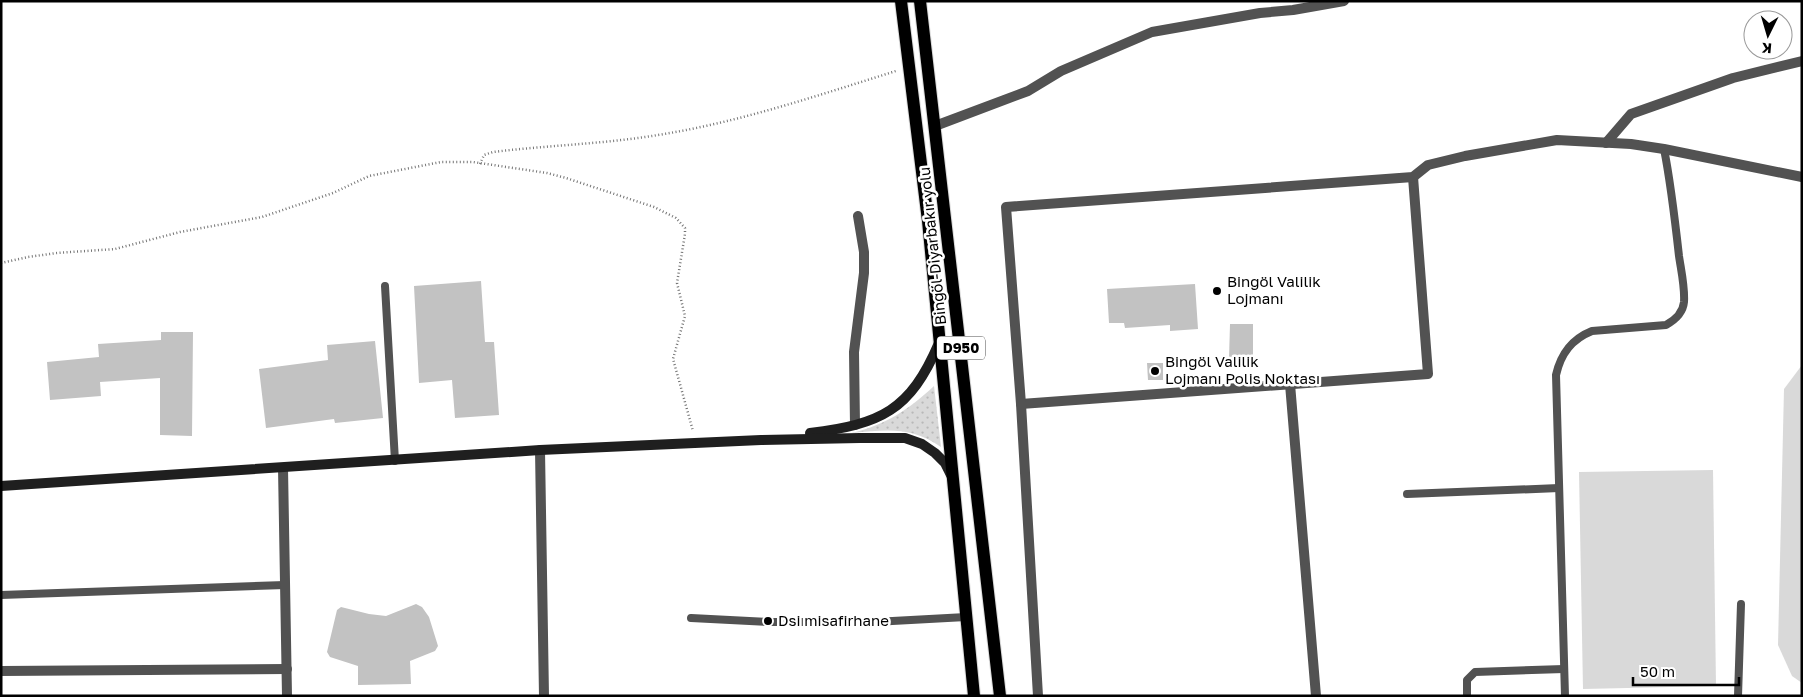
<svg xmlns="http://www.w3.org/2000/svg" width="1803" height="697" font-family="'Golos Text',sans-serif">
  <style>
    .grass { fill: url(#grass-dots) }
    .garden { fill: #d9d9d9 }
    .building { fill: #c2c2c2 }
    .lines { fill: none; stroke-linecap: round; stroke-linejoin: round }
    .primary-casing { stroke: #dbdbdb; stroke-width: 14 }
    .path { stroke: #747474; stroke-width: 2.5; stroke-dasharray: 1 2.5; stroke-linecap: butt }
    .lane { stroke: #525252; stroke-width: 8 }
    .street { stroke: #525252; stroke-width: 10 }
    .secondary { stroke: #1f1f1f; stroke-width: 10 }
    .primary { stroke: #000; stroke-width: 12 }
    .poi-dot { fill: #000; stroke: #fff; stroke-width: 2 }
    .labels { text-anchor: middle; stroke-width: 5; stroke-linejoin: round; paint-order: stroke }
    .shield { fill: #fff; stroke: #4c4c4c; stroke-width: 1 }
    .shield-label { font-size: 14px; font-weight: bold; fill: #000 }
    .street-label { font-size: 15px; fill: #000; stroke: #fff }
    .poi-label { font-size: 15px; fill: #000; stroke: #fff; text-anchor: start }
  </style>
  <defs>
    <pattern id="grass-dots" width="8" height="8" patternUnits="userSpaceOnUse" patternTransform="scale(1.25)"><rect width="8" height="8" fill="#d9d9d9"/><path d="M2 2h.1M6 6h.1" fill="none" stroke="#b8b8b8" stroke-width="1.8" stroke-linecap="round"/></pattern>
  </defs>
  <rect width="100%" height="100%" fill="#fff"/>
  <path class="grass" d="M934,386L941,447C910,426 887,430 852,433C887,424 908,410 934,386Z"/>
  <g class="garden">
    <path d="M1802,365V683L1792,676L1778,645L1784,389Z"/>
    <path d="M1713,470L1716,686L1583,689L1579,472Z"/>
  </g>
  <g class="building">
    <path d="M481,281L485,342H494L499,415L455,418L452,380L419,383L414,286Z"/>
    <path d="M1195,284L1198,329L1170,331V325L1125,328L1124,323H1109L1107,289Z"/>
    <path d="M1230,324H1253V359H1229Z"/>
    <path d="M161,332H193L192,436L160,435V378L100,382L101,396L50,400L47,362L99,357L98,344L161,340Z"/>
    <path d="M375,341L383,418L335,423L334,419L266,428L259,369L328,360L327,345Z"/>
    <path d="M1147,363H1163V380H1148Z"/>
    <path d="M416,604L422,607L429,617L438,646L435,651L410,661L411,684L358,685V666L330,657L327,652L337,610L341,607L369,614L386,616Z"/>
  </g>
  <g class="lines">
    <g class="primary-casing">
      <g id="primary">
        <path d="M901,1L928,221L974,696"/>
        <path d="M920,1L1000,696"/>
      </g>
    </g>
    <g class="path">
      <path d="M480,164L484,155L493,152C550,145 607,144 664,134C743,121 819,95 896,71"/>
      <path d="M1,263L28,257L57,253L115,249L180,232L262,217L333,193L369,176L441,162H473L547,173L566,178L654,207L676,218L685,228V234L677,283L685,316L673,359L693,431"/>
    </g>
    <g class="lane">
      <path d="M385,286L395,461"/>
      <path d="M1407,494L1559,488"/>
      <path d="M1,595L285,585"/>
      <path d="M691,618L769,622H874L966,617"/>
      <path d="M1467,696V680L1475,672L1564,669"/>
      <path d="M1565,696L1556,375C1561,353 1572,339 1592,331L1666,325C1675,320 1683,313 1684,302C1685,287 1681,270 1679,256C1675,220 1671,184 1664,149"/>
      <path d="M1738,696L1741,604"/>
    </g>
    <g class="street">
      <path d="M935,126L1028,91L1061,71L1152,32L1260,13L1293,10L1344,1"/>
      <path d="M1606,143L1631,114L1733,78L1802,61"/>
      <path d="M1290,384L1316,696"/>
      <path d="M1021,404L1428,374L1413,177"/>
      <path d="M855,425L854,352L864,273V252L858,216"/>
      <path d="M540,450L544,696"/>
      <path d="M283,468L287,696"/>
      <path d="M1,671L287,669"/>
      <path d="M1038,696L1021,404L1006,207L1413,177L1428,165L1465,156L1557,140L1631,144L1664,149L1802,177"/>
    </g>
    <g class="secondary">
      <path d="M810,433C881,424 910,411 939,343"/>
      <path d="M1,486L540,450L761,440L860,438H905L922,444L935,453L945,463L951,475"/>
    </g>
    <use href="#primary" class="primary"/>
  </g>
  <g class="poi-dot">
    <circle cx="1217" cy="291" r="5"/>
    <circle cx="1155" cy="371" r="5"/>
    <circle cx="768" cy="621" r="5"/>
  </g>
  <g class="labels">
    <rect class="shield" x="937" y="336.5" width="48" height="23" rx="4"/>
    <g class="shield-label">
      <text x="961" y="353">D950</text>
    </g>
    <g class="street-label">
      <text transform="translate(933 246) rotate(-96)" y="5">Bingöl-Diyarbakır yolu</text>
    </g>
    <g class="poi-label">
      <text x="1227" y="287">Bingöl Valilik<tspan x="1227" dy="17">Lojmanı</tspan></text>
      <text x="1165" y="367">Bingöl Valilik<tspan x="1165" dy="17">Lojmanı Polis Noktası</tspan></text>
      <text x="778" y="626">Dsi misafirhane</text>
    </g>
  </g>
  <rect width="1803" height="697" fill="none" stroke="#000000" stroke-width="5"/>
  <g transform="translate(1768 35) rotate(185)"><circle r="24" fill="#ffffff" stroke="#999999"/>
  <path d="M0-4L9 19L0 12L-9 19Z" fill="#000000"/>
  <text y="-8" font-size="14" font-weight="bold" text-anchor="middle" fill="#000000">K</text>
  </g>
  <path d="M1633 677v8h106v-8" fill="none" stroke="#000000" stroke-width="2.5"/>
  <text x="1640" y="677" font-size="15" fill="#000000" stroke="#ffffff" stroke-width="4" paint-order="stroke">50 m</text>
</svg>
